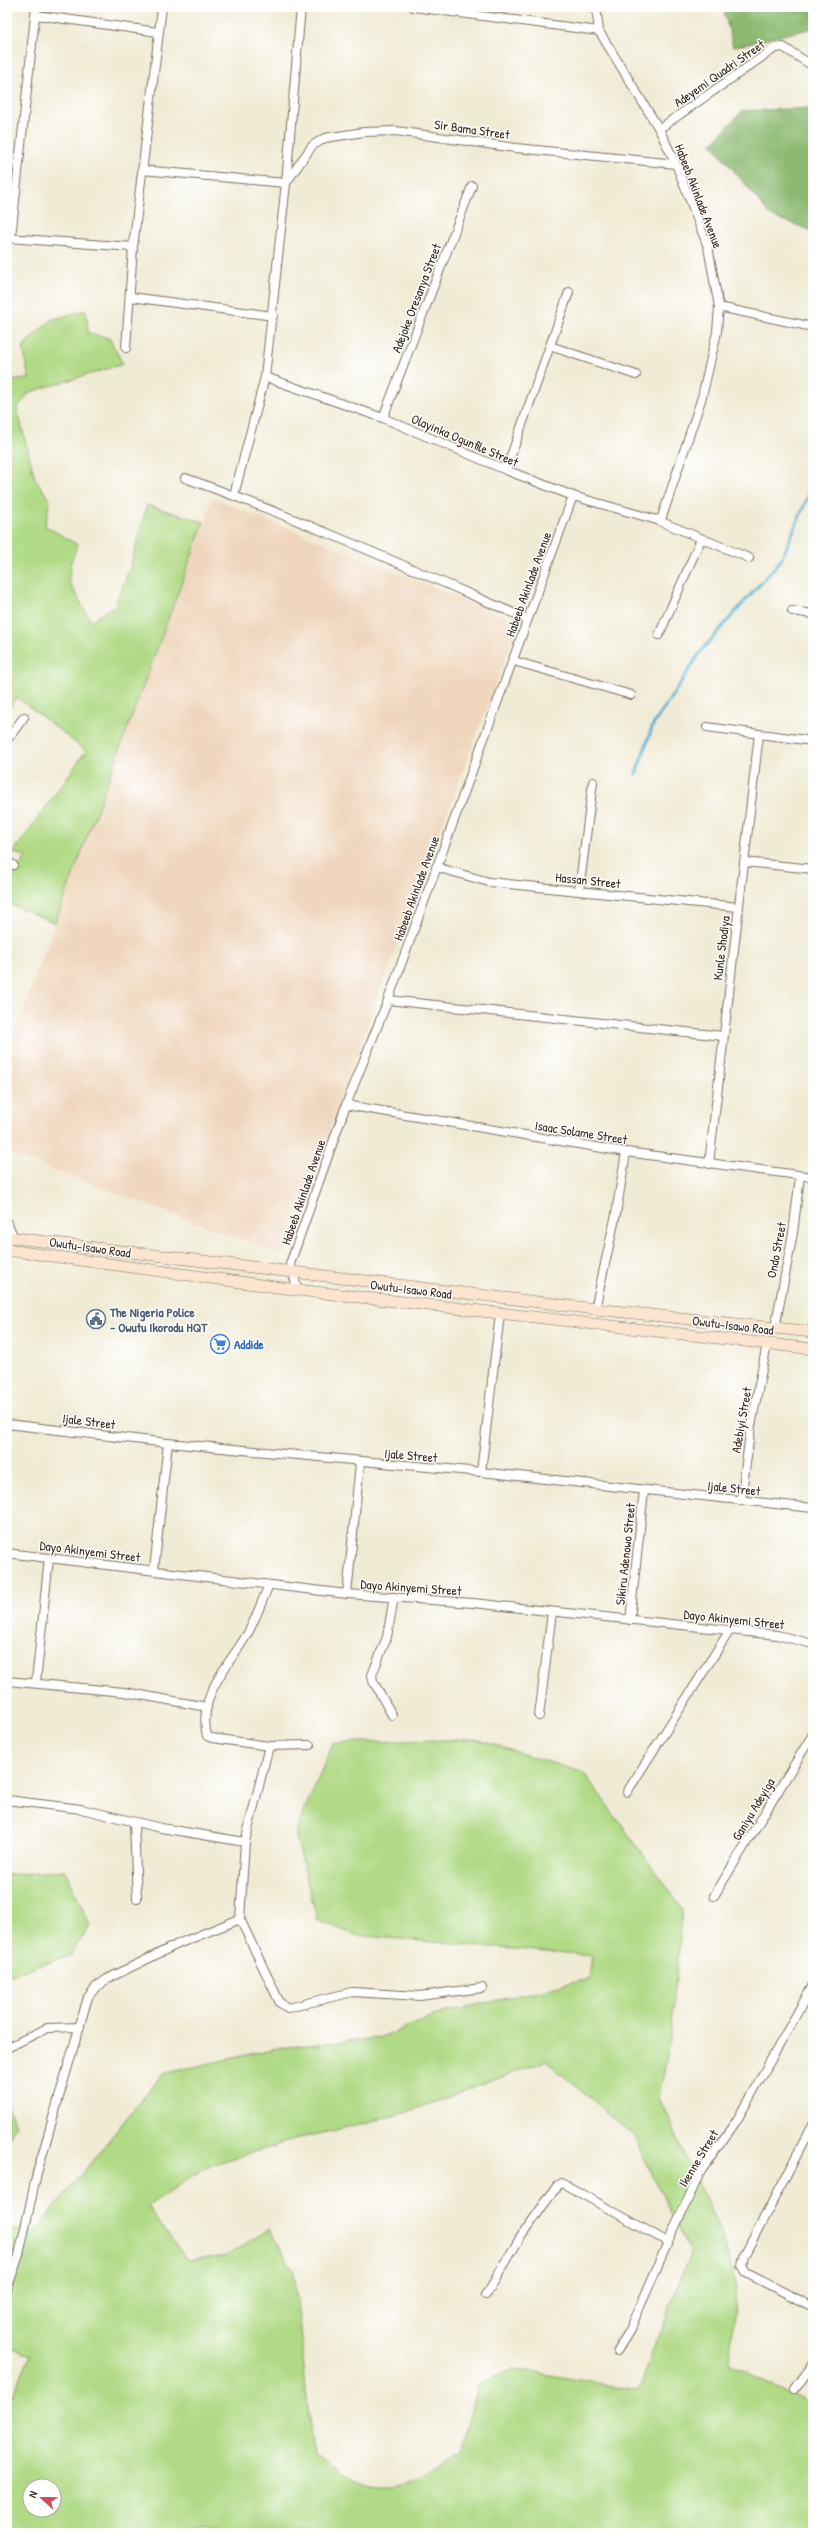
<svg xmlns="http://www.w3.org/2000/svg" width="820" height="2540" font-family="'Patrick Hand',sans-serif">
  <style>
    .built { fill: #efd6bc }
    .green { fill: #b0da85; stroke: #768252; fill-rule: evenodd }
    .forest { fill: #8cba72; stroke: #647248 }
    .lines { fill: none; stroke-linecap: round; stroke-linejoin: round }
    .stream { stroke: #54b0d2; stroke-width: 3 }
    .street-casing { stroke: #7a6e5e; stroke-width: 10 }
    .secondary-casing { stroke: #7a6e5e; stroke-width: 12 }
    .street { stroke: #fff; stroke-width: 8 }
    .secondary { stroke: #fbe5cf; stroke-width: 11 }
    .labels { text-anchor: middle; stroke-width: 3; stroke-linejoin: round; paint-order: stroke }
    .street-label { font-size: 13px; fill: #3b2a1e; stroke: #fff }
    .service-label { font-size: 13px; font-weight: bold; fill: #4e5e75; stroke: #fff; text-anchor: start }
    .shop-label { font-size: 13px; font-weight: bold; fill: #366cbe; stroke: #fff; text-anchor: start }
  </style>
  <rect width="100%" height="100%" fill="#fff"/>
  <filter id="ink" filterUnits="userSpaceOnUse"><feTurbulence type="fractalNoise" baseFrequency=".025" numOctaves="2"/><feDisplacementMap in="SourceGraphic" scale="8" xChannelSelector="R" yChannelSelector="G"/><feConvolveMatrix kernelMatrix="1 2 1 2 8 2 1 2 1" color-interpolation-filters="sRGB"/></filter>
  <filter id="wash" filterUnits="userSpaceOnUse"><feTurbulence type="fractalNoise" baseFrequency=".012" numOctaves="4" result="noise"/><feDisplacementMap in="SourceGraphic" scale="16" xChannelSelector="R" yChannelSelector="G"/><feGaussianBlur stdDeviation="0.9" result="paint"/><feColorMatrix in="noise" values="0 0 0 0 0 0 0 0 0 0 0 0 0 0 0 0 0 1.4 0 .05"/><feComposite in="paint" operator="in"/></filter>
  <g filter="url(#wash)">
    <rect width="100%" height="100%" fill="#f0ebd4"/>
    <path class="built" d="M213,498L519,622L392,959L284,1255L7,1153V1053Z"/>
    <g class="green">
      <path d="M86,310L88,333L109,338L123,364L30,392L17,408L35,478L50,501L45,526L78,545L71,561L69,582L91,621L115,605L130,568L147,505L204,522L55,923L7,903V885L26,856L13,853L86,751L17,697L7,711V381L29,379L23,346L51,320Z"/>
      <path d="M475,1739L584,1773L683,1910L669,2045L659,2098L722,2235L737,2287L729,2363L813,2406V2533H7V2405L31,2355L7,2347V2228L35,2232L162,2074L278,2048L378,2038L446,2012L589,1979L592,1956L354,1935L317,1919L295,1833L333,1743ZM546,2061L633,2135L690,2253L639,2390L513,2369L478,2385L461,2453C426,2474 401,2494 359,2481C343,2477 327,2463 313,2455L294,2271L269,2229L225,2257L186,2259L148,2207L207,2166L305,2137L402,2114ZM30,2486H54V2510H30Z"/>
      <path d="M65,1870L90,1925L70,1956L7,1976V1875Z"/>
      <path d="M7,2105L16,2125L7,2141Z"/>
    </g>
    <g class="forest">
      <path d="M723,7H813V28L733,47Z"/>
      <path d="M813,108V231L771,216L712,144L742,111Z"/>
    </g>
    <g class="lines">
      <path class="stream" d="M636,774L653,725L702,650L781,560L813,485"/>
    </g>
  </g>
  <g filter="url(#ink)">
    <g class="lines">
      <g class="street-casing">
        <g id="street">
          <path d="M413,7L599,31"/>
          <path d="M596,7L599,31L659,129L676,164L708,247L719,307L717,332L702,397L662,517L657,520"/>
          <path d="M36,15L158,32"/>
          <path d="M659,129L775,48L783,47L813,66"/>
          <path d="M142,170L286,183L312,146L325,138L364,132L396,131L516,148L676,164"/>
          <path d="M11,237L36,7"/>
          <path d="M7,238L133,247"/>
          <path d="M131,297L273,316"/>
          <path d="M719,307L813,327"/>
          <path d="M550,346L636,375"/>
          <path d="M126,348L133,247L162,7"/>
          <path d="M265,377L383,418L506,470L573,496L657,520L749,558"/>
          <path d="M383,418L472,186"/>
          <path d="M506,470L569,292"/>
          <path d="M185,478C301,519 414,570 527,619"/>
          <path d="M234,495L265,377L286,183L301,7"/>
          <path d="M792,611L813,614"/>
          <path d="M659,635L701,539"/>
          <path d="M514,661L631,695"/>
          <path d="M707,727L813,741"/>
          <path d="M7,740L24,717"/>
          <path d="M7,861L13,865"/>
          <path d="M744,862L813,869"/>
          <path d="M436,867L489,882L738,907"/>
          <path d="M579,891L593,782"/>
          <path d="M388,1000L723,1036"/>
          <path d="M346,1105L626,1152L813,1177"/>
          <path d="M709,1164L759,734"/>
          <path d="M7,1223L12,1233L9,1238"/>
          <path d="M298,1290L290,1264L346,1105L388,1000L573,496"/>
          <path d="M595,1309L616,1214L626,1152"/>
          <path d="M775,1328L793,1233L800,1176"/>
          <path d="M7,1424L168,1443L481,1472L813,1508"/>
          <path d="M481,1472L500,1314"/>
          <path d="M741,1501L751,1426L767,1344"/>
          <path d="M7,1553L347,1594L473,1603L777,1635L813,1644"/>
          <path d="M154,1570L168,1443"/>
          <path d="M347,1594L360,1463"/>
          <path d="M630,1620L644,1490"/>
          <path d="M7,1681L124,1692L207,1707"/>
          <path d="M36,1682L49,1558"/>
          <path d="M392,1715L373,1681L372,1675L387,1637L394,1597"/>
          <path d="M539,1716L552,1612"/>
          <path d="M269,1746L310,1745"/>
          <path d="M627,1792L730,1630"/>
          <path d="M7,1800L81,1809L161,1828L245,1842"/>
          <path d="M134,1822L137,1899"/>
          <path d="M714,1896L813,1734"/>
          <path d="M240,1919L280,2003L288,2008L352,1992L419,1996L482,1988"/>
          <path d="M7,2048L47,2028L80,2027"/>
          <path d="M813,2124L744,2256L742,2266L746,2273L813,2307"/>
          <path d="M7,2289L19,2255L37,2173L88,1997L96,1987L107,1979L180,1943L240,1919L245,1842L269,1746L212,1738L207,1736C197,1693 231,1664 249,1631C257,1616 262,1600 269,1585"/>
          <path d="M486,2295L520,2238L557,2186L562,2183L668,2242"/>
          <path d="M617,2351L630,2330L668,2242L701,2171L737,2120L813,1985"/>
          <path d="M795,2389L813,2364"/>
        </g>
      </g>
      <g class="secondary-casing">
        <g id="secondary">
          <path d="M7,1237L595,1309L813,1332"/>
          <path d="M7,1250L298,1290L813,1349"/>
        </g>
      </g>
      <use href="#street" class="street"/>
      <use href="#secondary" class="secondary"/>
    </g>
  </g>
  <defs>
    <g id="civic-ring" transform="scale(1)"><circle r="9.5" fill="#fff" stroke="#5c6f8a" stroke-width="1.5"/><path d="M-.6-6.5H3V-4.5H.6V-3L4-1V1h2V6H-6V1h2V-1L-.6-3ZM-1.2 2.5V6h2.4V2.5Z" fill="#5c6f8a"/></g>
    <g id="supermarket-ring" transform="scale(1)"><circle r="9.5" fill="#fff" stroke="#3f7fe0" stroke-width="1.5"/><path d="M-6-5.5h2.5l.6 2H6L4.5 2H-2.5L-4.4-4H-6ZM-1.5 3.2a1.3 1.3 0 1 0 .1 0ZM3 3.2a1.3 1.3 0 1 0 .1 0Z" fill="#3f7fe0"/></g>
  </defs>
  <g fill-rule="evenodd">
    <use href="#civic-ring" x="96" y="1319"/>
    <use href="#supermarket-ring" x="220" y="1344"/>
  </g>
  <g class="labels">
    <g class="street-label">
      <text transform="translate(719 73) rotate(-35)" y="5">Adeyemi Quadri Street</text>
      <text transform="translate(472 129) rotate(8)" y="5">Sir Bama Street</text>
      <text transform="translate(699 196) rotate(69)" y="5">Habeeb Akinlade Avenue</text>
      <text transform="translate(416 298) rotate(-69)" y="5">Adejoke Oresanya Street</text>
      <text transform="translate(465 440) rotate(23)" y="5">Olayinka Ogunfile Street</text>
      <text transform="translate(528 584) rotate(-70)" y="5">Habeeb Akinlade Avenue</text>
      <text transform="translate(588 880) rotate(6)" y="5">Hassan Street</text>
      <text transform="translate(416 888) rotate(-70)" y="5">Habeeb Akinlade Avenue</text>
      <text transform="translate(721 948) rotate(-83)" y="5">Kunle Shodiya</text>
      <text transform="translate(581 1132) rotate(9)" y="5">Isaac Solame Street</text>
      <text transform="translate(303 1192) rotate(-71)" y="5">Habeeb Akinlade Avenue</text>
      <text transform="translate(90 1247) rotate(8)" y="5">Owutu-Isawo Road</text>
      <text transform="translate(776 1250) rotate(-79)" y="5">Ondo Street</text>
      <text transform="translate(411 1289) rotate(7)" y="5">Owutu-Isawo Road</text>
      <text transform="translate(733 1325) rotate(7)" y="5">Owutu-Isawo Road</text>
      <text transform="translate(741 1420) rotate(-80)" y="5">Adebiyi Street</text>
      <text transform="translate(89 1421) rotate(7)" y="5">Ijale Street</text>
      <text transform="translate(411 1455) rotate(5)" y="5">Ijale Street</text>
      <text transform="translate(734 1488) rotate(6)" y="5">Ijale Street</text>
      <text transform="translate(90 1551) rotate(7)" y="5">Dayo Akinyemi Street</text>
      <text transform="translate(625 1554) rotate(-84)" y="5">Sikiru Adenowo Street</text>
      <text transform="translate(411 1587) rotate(4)" y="5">Dayo Akinyemi Street</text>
      <text transform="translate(734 1619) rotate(6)" y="5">Dayo Akinyemi Street</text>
      <text transform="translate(753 1809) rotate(-59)" y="5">Ganiyu Adeyiga</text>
      <text transform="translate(698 2158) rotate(-59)" y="5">Ikenne Street</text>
    </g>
    <g class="service-label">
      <text x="110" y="1317">The Nigeria Police<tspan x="110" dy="15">- Owutu Ikorodu HQT</tspan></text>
    </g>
    <g class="shop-label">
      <text x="234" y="1349">Addide</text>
    </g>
  </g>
  <rect width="820" height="2540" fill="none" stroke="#fff" stroke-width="24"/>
  <g transform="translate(42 2498) rotate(292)"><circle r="19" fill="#ffffff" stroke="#b1aaa5"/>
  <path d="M0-3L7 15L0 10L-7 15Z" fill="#d1495b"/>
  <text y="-6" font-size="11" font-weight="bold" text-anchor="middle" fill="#3b2a1e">N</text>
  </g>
</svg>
